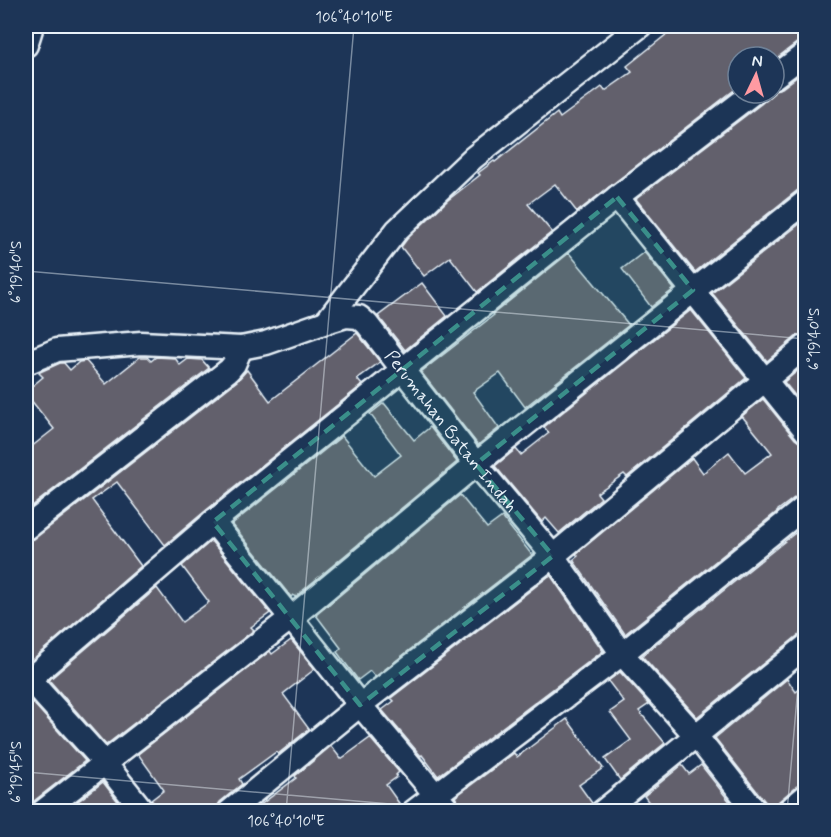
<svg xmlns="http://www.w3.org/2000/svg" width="831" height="837" font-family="Mynerve,sans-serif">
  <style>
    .building { fill: #62606c; stroke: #e8f1f8; stroke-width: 1.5 }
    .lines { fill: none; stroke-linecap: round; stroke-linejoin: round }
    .minor-casing { stroke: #e8f1f8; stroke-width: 27 }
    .minor { stroke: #1d3557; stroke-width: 22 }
    .marked { fill: #3a8f8a; fill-opacity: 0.2; stroke: #3a8f8a; stroke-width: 4.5; stroke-dasharray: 12 8; stroke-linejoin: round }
    .ticks { fill: none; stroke: #e8f1f8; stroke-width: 1.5; stroke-opacity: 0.45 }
    .labels { text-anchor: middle; stroke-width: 4.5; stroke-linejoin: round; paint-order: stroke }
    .street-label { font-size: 18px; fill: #e8f1f8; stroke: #1d3557 }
    .neatline { fill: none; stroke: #e8f1f8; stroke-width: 2 }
    .ticks-label { font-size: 15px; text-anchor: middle; fill: #e8f1f8 }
  </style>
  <rect width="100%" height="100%" fill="#1d3557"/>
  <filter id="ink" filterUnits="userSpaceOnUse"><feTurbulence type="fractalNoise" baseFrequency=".0167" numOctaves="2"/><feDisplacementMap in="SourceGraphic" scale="12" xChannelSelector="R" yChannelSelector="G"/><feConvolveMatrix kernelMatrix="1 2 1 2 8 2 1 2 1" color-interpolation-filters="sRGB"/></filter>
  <g filter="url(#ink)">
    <g class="building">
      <path d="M677,26H806V40L798,42L774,60V57H738V87L577,212L555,184L528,204L552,232L477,292L450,257L424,276L401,247L407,239L448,200L480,175L478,173L494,161L495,162L557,113L560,118L602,87L605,91L632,72L627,66Z"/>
      <path d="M806,70V188L798,190L695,272L636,199L761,104L774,93V90L782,88Z"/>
      <path d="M806,219V333L797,336L767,361L712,293Z"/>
      <path d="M644,252L674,289L651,307L622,269Z"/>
      <path d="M569,253L629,325L525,407L500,373L473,392L499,428L478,445L421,372L494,315L493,314Z"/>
      <path d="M422,283L447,316L405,350L378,316Z"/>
      <path d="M691,310L746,378L627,477L624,474L597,493L601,498L559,533L546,518L542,522L495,466L516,449L521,455L549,433L544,427Z"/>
      <path d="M357,333L380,362L357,379L362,385L204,512L165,545L117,482L92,500L141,566L26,665V541L34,539L237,381L247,370L270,401Z"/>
      <path d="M140,357H147L151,361L156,357L175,358L180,365L188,359L202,360L209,368L27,510L26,508V451L54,429L26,394V391L43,377L39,373L40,372L60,363H64L70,370L79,362L86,361L106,384Z"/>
      <path d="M806,364V409L784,382Z"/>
      <path d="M763,399L795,439L801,443L806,444V489L778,510V511L625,634L573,560L578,556L576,554L692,458L703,473L729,452L745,473L772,453L742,416Z"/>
      <path d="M384,403L414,440L430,427L457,462L295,597L293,595L291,597L232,524L342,436L374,476L401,455L370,414Z"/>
      <path d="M460,495L487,528L502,517L532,555L375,677L370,671L358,680L337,652L341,648L316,615Z"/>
      <path d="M795,533L806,547V629L697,717L642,656Z"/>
      <path d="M211,541L270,613L251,627L254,630L106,745L49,680L157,588L182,622L209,602L182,566Z"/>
      <path d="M549,576H551L603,651L438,776L422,755L421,756L382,710L394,701L391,698Z"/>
      <path d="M291,640L315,669L283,694L309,729L278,754L276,752L239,779L242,784L220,802L217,807L216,812H157L155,804L151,800L164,790L138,754L270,651L272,654Z"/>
      <path d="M620,672L649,704L639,711L665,743L620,780L605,759L631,740L610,712L624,702L608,681Z"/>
      <path d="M787,679L796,692L806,684V783L797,786L778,802L775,807L774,812H769L767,804L715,738Z"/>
      <path d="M26,695L85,761L34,801L30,806L29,812H26Z"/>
      <path d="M567,719L603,768L579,785L592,803L590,807L589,812H465L455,797L514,753L517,757Z"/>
      <path d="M370,738L399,772L396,775L397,777L386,785L401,806L400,812H251L296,778L295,776L331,746L341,759Z"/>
      <path d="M682,765L689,774L701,765L738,812H656L644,796Z"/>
      <path d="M103,782L126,812H76L72,806Z"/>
    </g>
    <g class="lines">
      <g class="minor-casing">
        <g id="minor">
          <path d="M26,45L32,26"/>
          <path d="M774,77L806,53"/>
          <path d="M617,197L806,431"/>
          <path d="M326,322L397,230L473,158L640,26"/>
          <path id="s1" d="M26,363L57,350L141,343L241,348L266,343L326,322L346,316L359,317L367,324L476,464L553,556L622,654L696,736L756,812"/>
          <path d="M213,522L291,618L360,705L450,812"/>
          <path d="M26,528L229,370L234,364L241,348"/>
          <path d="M29,679L104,762L144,812"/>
          <path d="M26,682L213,522L617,197L753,93"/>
          <path d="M42,812L291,618L476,464L806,201"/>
          <path d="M229,812L360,705L553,556L806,346"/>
          <path d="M413,812L622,654L806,506"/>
          <path d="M602,812L806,646"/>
          <path d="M787,812L806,796"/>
        </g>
      </g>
      <use href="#minor" class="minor"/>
    </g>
  </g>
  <path class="marked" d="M617,197L693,290L476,464L553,556L360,705L213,522Z"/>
  <path class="ticks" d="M26,271L806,339M26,772L481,812M286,812L354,26M787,812L806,595"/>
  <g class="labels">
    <g class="street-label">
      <text dy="6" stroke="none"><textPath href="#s1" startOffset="488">Perumahan Batan Indah</textPath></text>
    </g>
  </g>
  <rect width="831" height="837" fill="none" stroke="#1d3557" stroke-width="66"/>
  <g transform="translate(756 75) rotate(5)"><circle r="28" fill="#1d3557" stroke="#6e8097" stroke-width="1.5"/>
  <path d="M0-4.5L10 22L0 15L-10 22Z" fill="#ff9aa2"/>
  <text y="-9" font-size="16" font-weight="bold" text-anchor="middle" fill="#e8f1f8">N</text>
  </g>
  <rect x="33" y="33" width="765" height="771" class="neatline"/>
  <g class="ticks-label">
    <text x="354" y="22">106°40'10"E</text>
    <text transform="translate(16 272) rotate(-90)" y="5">6°19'40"S</text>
    <text transform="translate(814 339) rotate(-90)" y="5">6°19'40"S</text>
    <text transform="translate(16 772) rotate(-90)" y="5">6°19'45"S</text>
    <text x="286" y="826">106°40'10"E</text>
  </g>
</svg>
